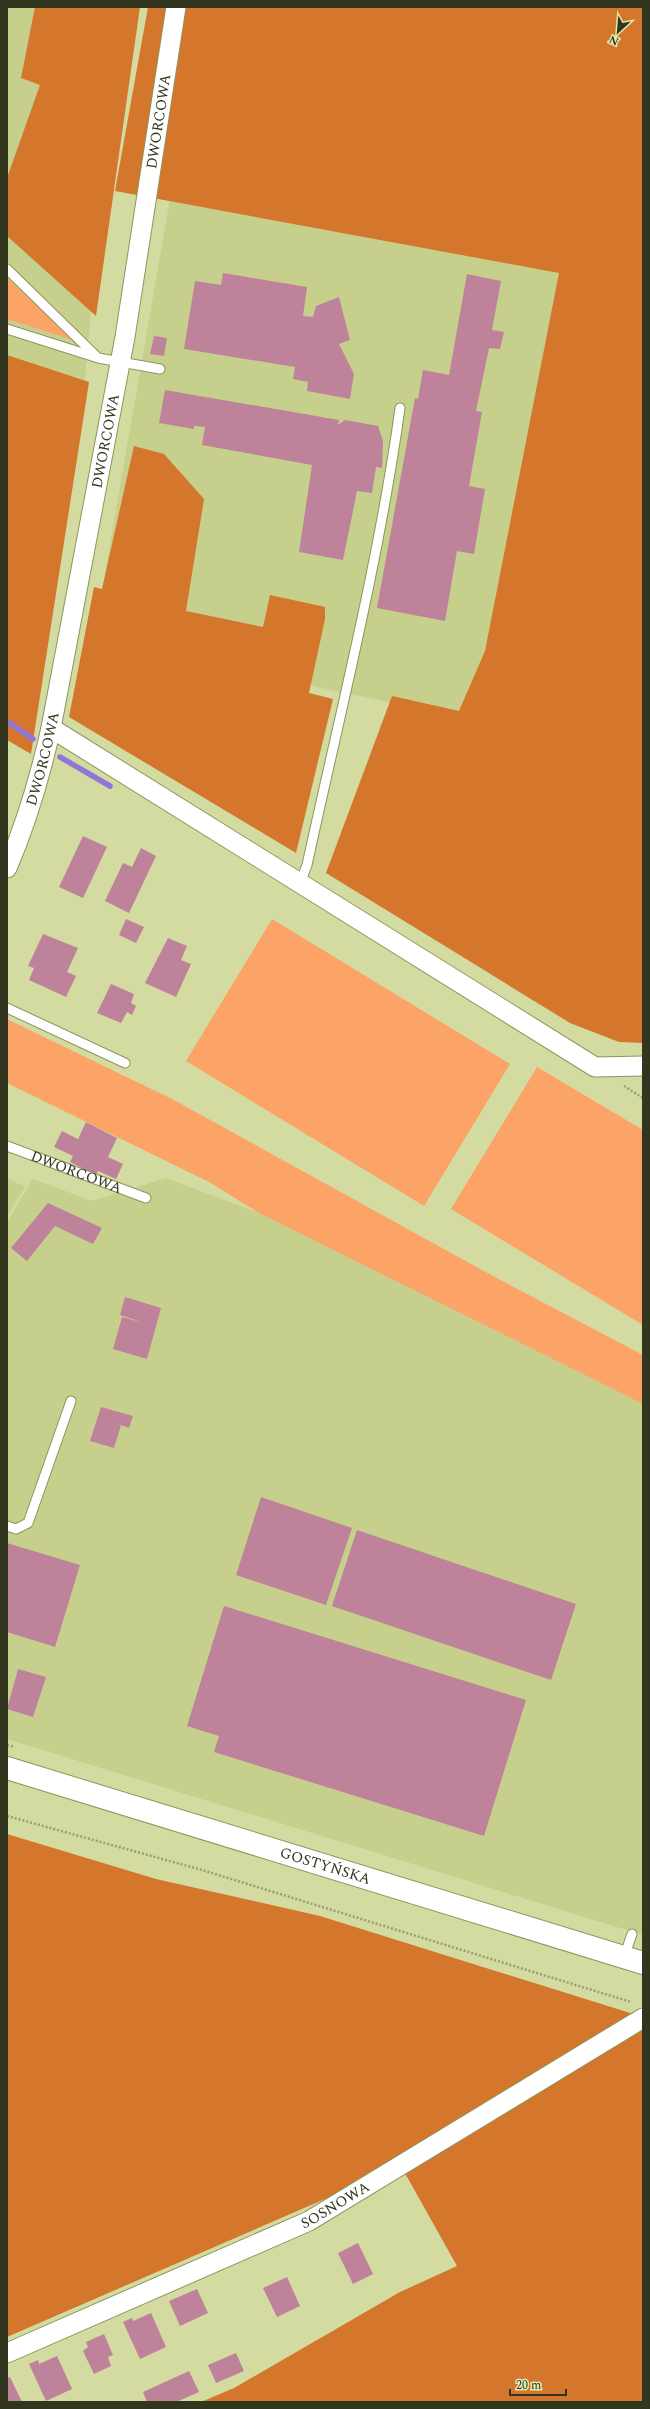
<svg xmlns="http://www.w3.org/2000/svg" width="650" height="2409" font-family="Spectral,serif">
  <style>
    .built { fill: #c6cf8c }
    .green { fill: #fca467 }
    .forest { fill: #d4762b }
    .lines { fill: none; stroke-linecap: round; stroke-linejoin: round }
    .stream { stroke: #9176d8; stroke-width: 5.5 }
    .building { fill: #be839a }
    .lane-casing { stroke: #8e955c; stroke-width: 11 }
    .street-casing { stroke: #8e955c; stroke-width: 21 }
    .secondary-casing { stroke: #8e955c; stroke-width: 24 }
    .path { stroke: #989e70; stroke-width: 2.5; stroke-dasharray: 2 2; stroke-linecap: butt }
    .lane { stroke: #fff; stroke-width: 9 }
    .street { stroke: #fff; stroke-width: 19 }
    .secondary { stroke: #fff; stroke-width: 22 }
    .labels { text-anchor: middle; stroke-width: 3; stroke-linejoin: round; paint-order: stroke }
    .street-label { font-size: 15px; fill: #33361f; stroke: #e0e9ad }
  </style>
  <rect width="100%" height="100%" fill="#d3dba0"/>
  <g class="built">
    <path d="M7,7H38L49,76L7,199Z"/>
    <path d="M171,193L567,244L474,720L298,683L99,608Z"/>
    <path d="M7,224L92,299L84,388L7,401Z"/>
    <path d="M7,1178L25,1187L7,1216Z"/>
    <path d="M166,1178L259,1213L643,1404V1935L7,1739V1222L33,1179L92,1201Z"/>
  </g>
  <g class="green">
    <path d="M7,278L71,337L70,339L7,319Z"/>
    <path d="M272,919L510,1064L424,1206L186,1061Z"/>
    <path d="M7,1019L174,1100L491,1275L643,1355V1404L259,1213L211,1183L7,1083Z"/>
    <path d="M537,1067L643,1130V1325L451,1209Z"/>
  </g>
  <g class="forest">
    <path d="M35,7H140L96,316L7,236V178L40,85L21,78Z"/>
    <path d="M148,7H643V1043L619,1042L570,1023L326,873L392,696L459,711L485,651L559,273L115,191Z"/>
    <path d="M7,355L89,382L31,754L7,740Z"/>
    <path d="M134,446L164,454L204,499L186,611L263,627L270,595L325,607V619L309,693L333,699L296,853L69,717L94,587L102,589Z"/>
    <path d="M7,1834L156,1879L320,1916L643,2017V2402H201L234,2388L400,2292L457,2266L401,2166L7,2337Z"/>
  </g>
  <g class="lines">
    <g class="stream">
      <path d="M7,721L33,739"/>
      <path d="M60,757L110,786"/>
    </g>
  </g>
  <g class="building">
    <path d="M223,273L307,287L303,316L313,317L316,306L339,297L350,340L339,344L354,374L350,399L307,391L308,382L293,379L295,367L184,349L195,281L221,285Z"/>
    <path d="M467,274L501,281L492,330L504,332L500,349L489,348L476,411L482,412L469,486L485,489L474,554L457,551L445,621L377,608L415,398L418,399L423,370L449,375Z"/>
    <path d="M154,336L167,338L164,356L150,354Z"/>
    <path d="M165,390L339,420L338,425L345,420L378,426L383,441L382,468L376,467L372,493L357,491L343,560L299,552L312,465L202,445L205,427L194,426V429L159,423Z"/>
    <path d="M83,836L107,847L83,898L59,887Z"/>
    <path d="M141,848L156,856L129,913L105,901L123,863L132,867Z"/>
    <path d="M126,919L144,927L136,943L119,935Z"/>
    <path d="M43,934L78,948L67,972L76,976L66,997L29,980L34,968L28,966Z"/>
    <path d="M168,938L187,946L181,960L191,964L176,997L145,983Z"/>
    <path d="M111,984L134,994L131,1003L136,1006L132,1015L127,1012L121,1023L97,1013Z"/>
    <path d="M86,1122L117,1138L108,1157L123,1164L116,1179L98,1171L96,1175L70,1162L73,1156L54,1147L62,1131L78,1139Z"/>
    <path d="M48,1203L102,1228L93,1244L55,1226L27,1261L11,1248Z"/>
    <path d="M125,1297L161,1308L147,1359L113,1349L122,1317L144,1323L120,1315Z"/>
    <path d="M101,1407L133,1416L129,1428L121,1425L114,1448L90,1441Z"/>
    <path d="M261,1497L352,1528L326,1605L236,1575Z"/>
    <path d="M357,1530L576,1604L551,1680L332,1606Z"/>
    <path d="M7,1543L80,1565L55,1647L7,1632Z"/>
    <path d="M224,1606L526,1700L484,1836L214,1752L219,1736L187,1726Z"/>
    <path d="M18,1669L46,1677L33,1717L7,1709Z"/>
    <path d="M358,2243L373,2274L353,2284L338,2253Z"/>
    <path d="M287,2277L300,2306L277,2317L263,2288Z"/>
    <path d="M197,2289L208,2313L180,2326L169,2301Z"/>
    <path d="M151,2313L166,2347L140,2359L123,2322L132,2318L133,2321Z"/>
    <path d="M104,2334L113,2355L108,2357L111,2366L94,2374L83,2351L88,2347L86,2342Z"/>
    <path d="M236,2353L244,2371L216,2383L208,2365Z"/>
    <path d="M57,2356L72,2389L46,2401L29,2364L38,2360L39,2364Z"/>
    <path d="M189,2371L199,2392L176,2402H147L143,2392Z"/>
    <path d="M10,2377L22,2402H7V2378Z"/>
  </g>
  <g class="lines">
    <g class="lane-casing">
      <g id="lane">
        <path d="M7,269L98,358L160,369"/>
        <path d="M7,329L95,357"/>
        <path d="M300,883L307,865C340,713 379,561 400,408"/>
        <path d="M7,1008L125,1063"/>
        <path id="s1" d="M7,1146L146,1198"/>
        <path d="M7,1526L16,1529L28,1523L71,1401"/>
        <path d="M624,1957L632,1934"/>
      </g>
    </g>
    <g class="street-casing">
      <g id="street">
        <path d="M51,728L595,1067L643,1066"/>
        <path id="s2" d="M7,868C27,822 40,777 51,728L125,337L176,7"/>
        <path id="s3" d="M7,2353L309,2221L643,2018"/>
      </g>
    </g>
    <g class="secondary-casing">
      <g id="secondary">
        <path id="s4" d="M7,1768L643,1963"/>
      </g>
    </g>
    <g class="path">
      <path d="M624,1086L643,1098"/>
      <path d="M7,1745L15,1747"/>
      <path d="M7,1816L202,1870L631,2002"/>
    </g>
    <use href="#lane" class="lane"/>
    <use href="#street" class="street"/>
    <use href="#secondary" class="secondary"/>
  </g>
  <g class="labels">
    <g class="street-label">
      <text dy="5" stroke="none"><textPath href="#s2" startOffset="763">DWORCOWA</textPath></text>
      <text dy="5" stroke="none"><textPath href="#s2" startOffset="439">DWORCOWA</textPath></text>
      <text dy="5" stroke="none"><textPath href="#s2" startOffset="115">DWORCOWA</textPath></text>
      <text dy="5" stroke="none"><textPath href="#s1" startOffset="74">DWORCOWA</textPath></text>
      <text dy="5" stroke="none"><textPath href="#s4" startOffset="333">GOSTYŃSKA</textPath></text>
      <text dy="5" stroke="none"><textPath href="#s3" startOffset="360">SOSNOWA</textPath></text>
    </g>
  </g>
  <rect width="650" height="2409" fill="none" stroke="#33361f" stroke-width="16"/>
  <g transform="translate(618 32) rotate(206)" stroke="#e0e9ad" stroke-width="3" paint-order="stroke">
  <path d="M0-3L7 15L0 10L-7 15Z" fill="#33361f"/>
  <text y="-6" font-size="11" font-weight="bold" text-anchor="middle" fill="#33361f">N</text>
  </g>
  <path d="M510 2389v6h56v-6" fill="none" stroke="#33361f" stroke-width="2"/>
  <text x="516" y="2389" font-size="12" fill="#33361f" stroke="#e0e9ad" stroke-width="3" paint-order="stroke">20 m</text>
</svg>
